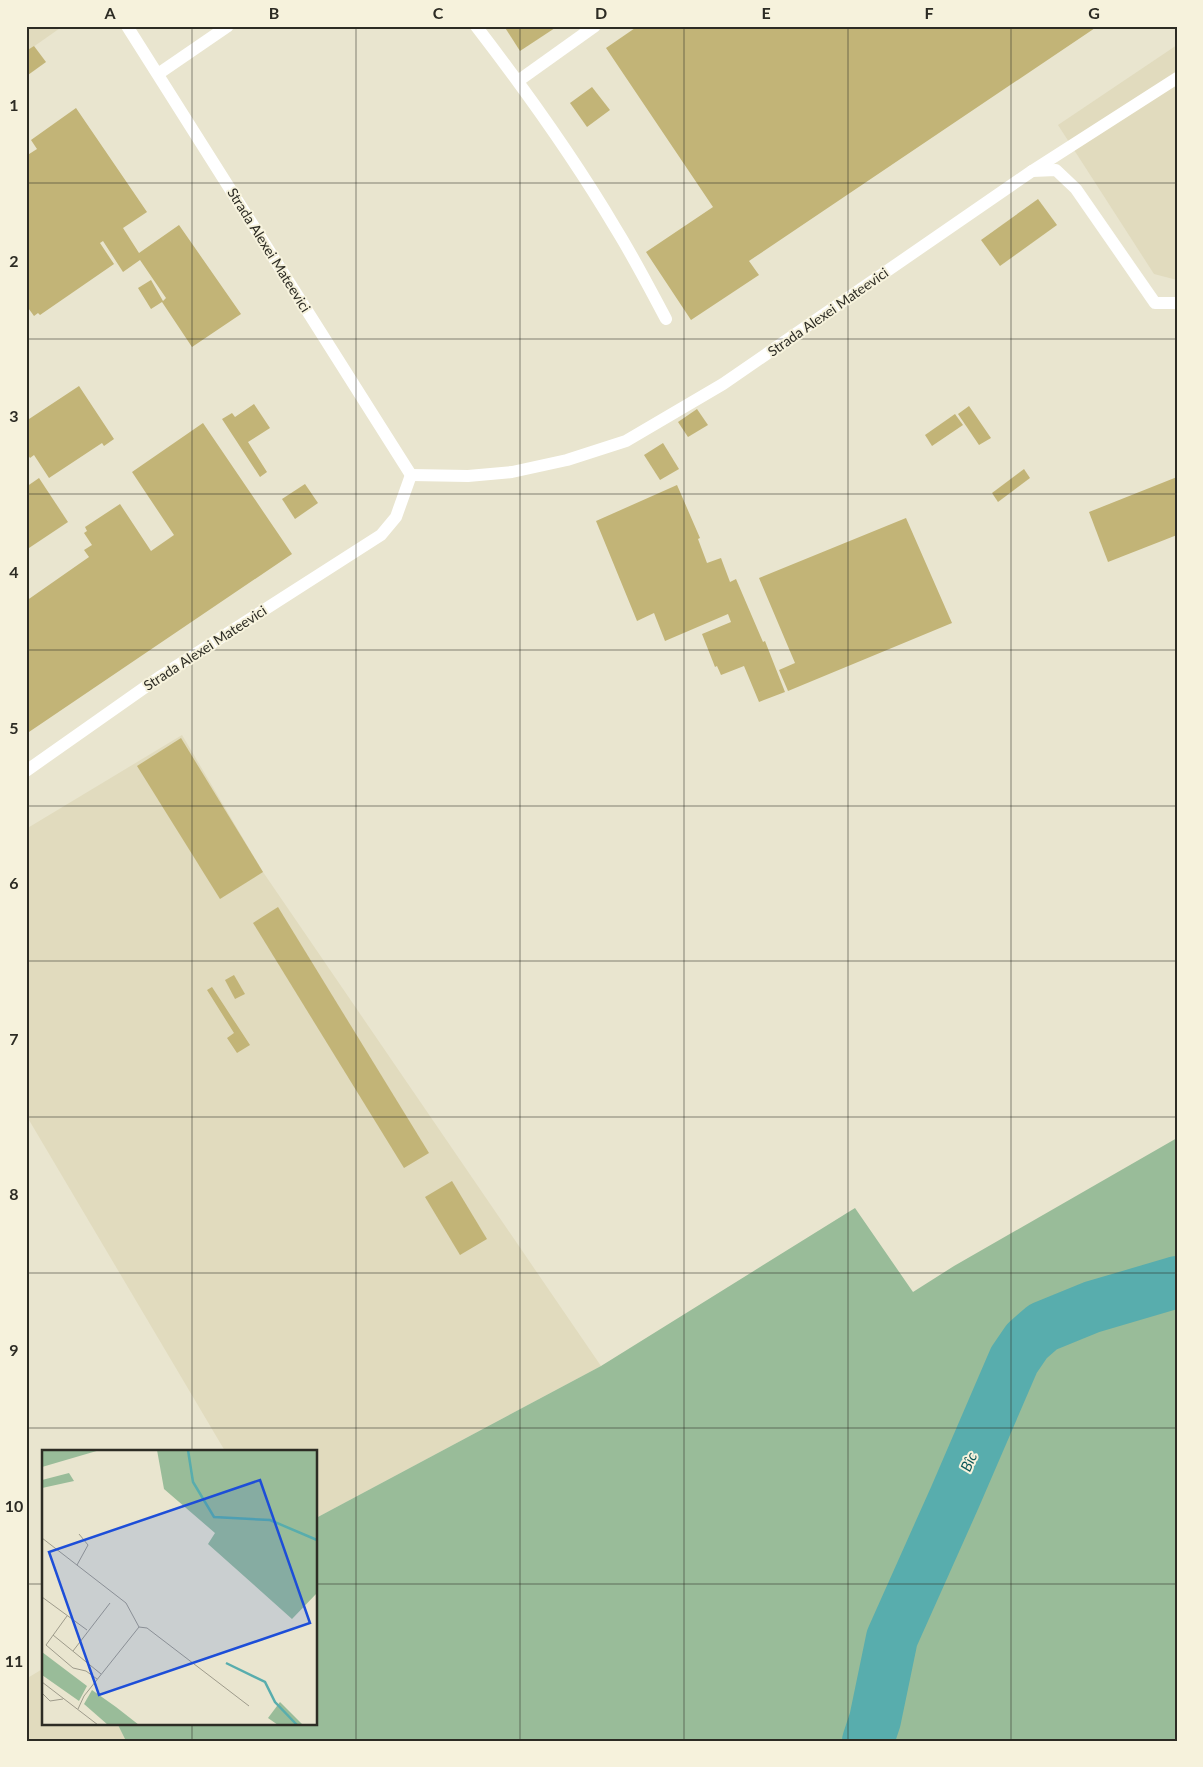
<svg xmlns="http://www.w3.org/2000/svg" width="1203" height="1767" font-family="Lato,sans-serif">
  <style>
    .built { fill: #e1dbbe }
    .green { fill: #99bc99 }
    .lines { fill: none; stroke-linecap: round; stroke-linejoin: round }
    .river { stroke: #58adad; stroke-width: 52 }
    .building { fill: #c2b477 }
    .service { stroke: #fff; stroke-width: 12 }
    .grid { fill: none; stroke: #2d2c24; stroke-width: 1; stroke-opacity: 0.55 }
    .labels { text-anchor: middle; stroke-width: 4; stroke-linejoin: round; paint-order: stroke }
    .street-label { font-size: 14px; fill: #2d2c24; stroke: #f6f2dc }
    .water-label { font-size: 15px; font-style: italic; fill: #0c5758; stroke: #f6f2dc }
    .inset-river { fill: none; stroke: #58adad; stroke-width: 2.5 }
    .inset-road { fill: none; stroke: #9e9b8b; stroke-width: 1 }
    .view { fill: #1d4ed8; fill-opacity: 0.15; stroke: #1d4ed8; stroke-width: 2.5 }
    .inset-edge { fill: none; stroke: #2d2c24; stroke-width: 2.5 }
    .neatline { fill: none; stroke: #2d2c24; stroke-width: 2 }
    .grid-label { font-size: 16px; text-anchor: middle; font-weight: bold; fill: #2d2c24 }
  </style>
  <rect width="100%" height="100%" fill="#e9e5cf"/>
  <g class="built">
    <path d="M26,26H63L26,52Z"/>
    <path d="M1177,45V280L1154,274L1058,125Z"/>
    <path d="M182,735L263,872L601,1366L316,1518V1451H225L26,1115V829Z"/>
    <path d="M44,1668V1723H117L126,1741H26V1679Z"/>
  </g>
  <path class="green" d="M1177,1138V1741H126L117,1723H316V1518L601,1366L855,1208L913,1292L954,1266Z"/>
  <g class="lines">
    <path class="river" d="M868,1741L875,1720L892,1638L955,1497L1014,1360L1027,1341L1043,1327L1092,1307L1177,1282"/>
  </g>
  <g class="building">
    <path d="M504,26H558L520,51Z"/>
    <path d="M638,26H1098L749,261L759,275L691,320L646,252L713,207L606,48Z"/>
    <path d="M34,46L46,62L28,75L26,73V51Z"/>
    <path d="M592,87L610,110L587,127L570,103Z"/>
    <path d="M76,108L147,212L123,228L139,253L179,225L241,314L192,347L162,302L151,309L138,288L151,280L163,301L166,298L140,260L123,272L103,241L100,243L114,264L40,315L38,313L34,316L26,305V156L37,149L31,140Z"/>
    <path d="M1038,199L1057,225L1000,266L981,240Z"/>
    <path d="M79,386L114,439L104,446L102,443L49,478L34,455L30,458L26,452V421Z"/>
    <path d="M254,404L270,428L248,442L267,472L260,477L222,419L232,413L235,417Z"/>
    <path d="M969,406L991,438L979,445L958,414Z"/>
    <path d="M697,409L708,425L688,437L678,422Z"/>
    <path d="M955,414L963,425L932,446L925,435Z"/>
    <path d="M203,423L292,554L26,734V601L89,557L84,550L92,545L84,533L87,531L85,527L120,504L151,551L174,535L132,472Z"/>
    <path d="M663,443L679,469L660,480L644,455Z"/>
    <path d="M1024,469L1030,478L998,502L992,493Z"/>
    <path d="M1177,477V535L1108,562L1089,512Z"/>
    <path d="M39,478L68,522L26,550V487Z"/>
    <path d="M305,484L318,503L295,519L282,499Z"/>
    <path d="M677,485L700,538L698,539L707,563L721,558L730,582L736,579L763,642L765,641L785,692L759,702L744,666L721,675L717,666L715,667L702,634L731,622L728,614L665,641L654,613L637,621L596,521Z"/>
    <path d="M906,518L952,623L788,691L779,670L795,663L759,578Z"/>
    <path d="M181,738L263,872L220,899L137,766Z"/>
    <path d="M278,907L429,1153L404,1168L253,923Z"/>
    <path d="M234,975L245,994L235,999L225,980Z"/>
    <path d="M212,987L250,1045L237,1053L227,1038L234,1033L207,990Z"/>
    <path d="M452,1181L487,1239L460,1255L425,1197Z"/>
  </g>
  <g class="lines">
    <g class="service">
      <path d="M127,26L411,475"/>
      <path d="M476,26C526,91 574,158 616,229C634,258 650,289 666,319"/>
      <path d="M158,74L228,26"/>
      <path d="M518,81L595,26"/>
      <path d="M1032,171L1056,170L1076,189L1155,303H1177"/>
      <path d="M411,475L468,476L512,472L567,460L626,441L723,384L1032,171L1177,78"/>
      <path d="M26,771L161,676L381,535L396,517L411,475"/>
    </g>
  </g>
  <path class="grid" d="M192,26V1451M356,26V1741M520,26V1741M684,26V1741M848,26V1741M1011,26V1741M26,183H1177M26,339H1177M26,494H1177M26,650H1177M26,806H1177M26,961H1177M26,1117H1177M26,1273H1177M26,1428H1177M26,1584H44M316,1584H1177M192,1723V1741"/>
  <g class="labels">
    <g class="street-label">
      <text transform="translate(269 250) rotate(58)" y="5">Strada Alexei Mateevici</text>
      <text transform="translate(828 312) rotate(-35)" y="5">Strada Alexei Mateevici</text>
      <text transform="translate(205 648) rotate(-33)" y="5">Strada Alexei Mateevici</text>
    </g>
    <g class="water-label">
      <text transform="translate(969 1462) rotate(-66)" y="5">Bîc</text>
    </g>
  </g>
  <g transform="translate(42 1450)">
    <rect width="275" height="275" fill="#e9e5cf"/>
    <path d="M0,0H58L0,17ZM115,0H275V143L250,169L166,94L173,83L122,39ZM27,23L32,31L0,38V30ZM0,202L45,236L37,251L0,225ZM50,240L74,257L97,275H66L42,254ZM238,252L261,275H236L226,268Z" fill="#99bc99"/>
    <path class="inset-river" d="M146,0L151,32L172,67L228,70L275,90M184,213L223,232L233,252L255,275"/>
    <path class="inset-road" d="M0,88L84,153L97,177M35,115L46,95L37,84M0,147L45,180M25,166L4,195L31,218L44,221L55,229M97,177L105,178L207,256M11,185L59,224M31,201L68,153M0,232L56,275M0,243L8,251L21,249M36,259L42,246L97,177"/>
    <path class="view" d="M218,30L268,173L57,245L7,102Z"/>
    <rect width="275" height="275" class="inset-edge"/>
  </g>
  <rect width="1203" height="1767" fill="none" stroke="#f6f2dc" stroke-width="55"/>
  <rect x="28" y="28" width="1148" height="1712" class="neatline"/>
  <g class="grid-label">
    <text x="110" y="19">A</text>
    <text x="274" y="19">B</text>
    <text x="438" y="19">C</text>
    <text x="601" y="19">D</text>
    <text x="766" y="19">E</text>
    <text x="929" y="19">F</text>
    <text x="1094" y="19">G</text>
    <text x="14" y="111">1</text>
    <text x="14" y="267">2</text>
    <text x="14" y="422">3</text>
    <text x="14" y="578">4</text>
    <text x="14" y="734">5</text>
    <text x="14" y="889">6</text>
    <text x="14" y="1045">7</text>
    <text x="14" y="1200">8</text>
    <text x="14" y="1356">9</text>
    <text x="14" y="1512">10</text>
    <text x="14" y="1667">11</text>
  </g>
</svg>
